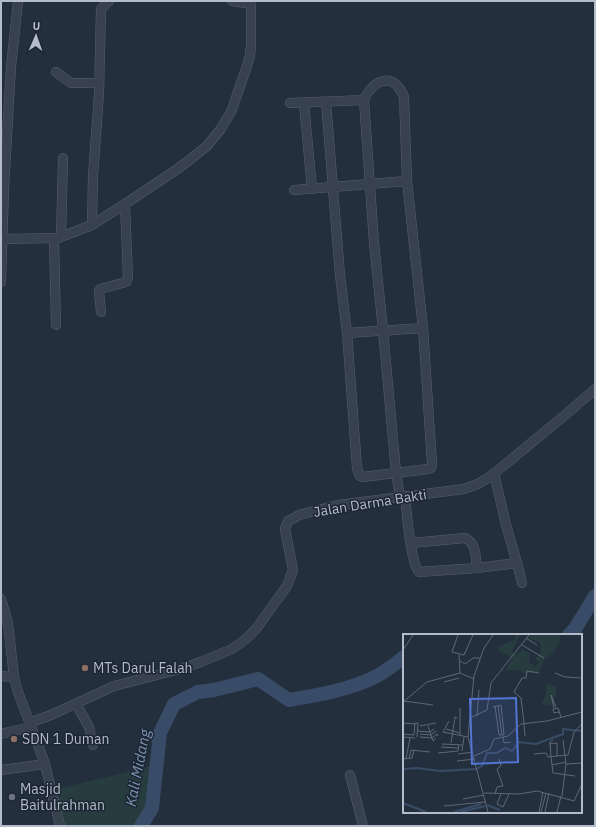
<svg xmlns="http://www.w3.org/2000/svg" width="596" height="827" font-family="'IBM Plex Sans',sans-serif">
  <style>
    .green { fill: #263c3f }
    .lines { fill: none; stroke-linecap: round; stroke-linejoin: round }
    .river { stroke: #394c67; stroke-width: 14 }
    .minor-casing { stroke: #565f6c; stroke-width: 10 }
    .minor { stroke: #38414e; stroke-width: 9 }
    .education-dot { fill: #8d6e63; stroke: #1d2633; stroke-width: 1.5 }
    .worship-dot { fill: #6b7280; stroke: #1d2633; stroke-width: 1.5 }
    .labels { text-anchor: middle; stroke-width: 3; stroke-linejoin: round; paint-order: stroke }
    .street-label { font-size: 14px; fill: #b4bcc9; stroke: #1d2633 }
    .poi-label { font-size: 14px; fill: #b4bcc9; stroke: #1d2633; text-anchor: start }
    .water-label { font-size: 15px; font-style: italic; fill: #7c92b1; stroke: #1d2633 }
    .inset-river { fill: none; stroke: #394c67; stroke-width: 2 }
    .inset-road { fill: none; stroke: #5e6776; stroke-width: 1 }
    .view { fill: #5274d3; fill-opacity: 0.15; stroke: #5274d3; stroke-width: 2 }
    .inset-edge { fill: none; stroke: #b4bcc9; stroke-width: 2 }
  </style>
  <rect width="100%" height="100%" fill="#242f3e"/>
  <path class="green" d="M152,766L148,808L138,826H64L57,789Z"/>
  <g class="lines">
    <g class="river">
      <path d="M569,635L575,629L595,596"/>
      <path d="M141,826L152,808L160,733L174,704L198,692L214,690L258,679L289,700C319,695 348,690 375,677C385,672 395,664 404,657"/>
    </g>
    <g class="minor-casing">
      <g id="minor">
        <path d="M232,1L251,4"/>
        <path d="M56,72L71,83H99"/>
        <path d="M326,102L340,275L347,333L357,468L360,476L363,477L428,469L431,468L432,464L423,328L407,181L404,97C394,71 373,79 364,100L374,243L383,330L396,472L400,497"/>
        <path d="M290,103L364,100"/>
        <path d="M304,103L312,189"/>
        <path d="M294,190L407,181"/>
        <path d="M92,225L93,176L99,94L101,9L109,1"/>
        <path d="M61,237L63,158"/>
        <path d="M2,239L58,238L92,225L125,204L179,168L207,146L220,130L231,112L246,69L250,56L251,44V1"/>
        <path d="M54,239L56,325"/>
        <path d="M1,282L4,188L11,67L18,1"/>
        <path d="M101,312L99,292L100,289L126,282L128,278L125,204"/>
        <path d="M347,333L423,328"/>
        <path d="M494,473L506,525L517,563L522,583"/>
        <path d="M405,496C407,512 410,562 419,572L477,568L517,563"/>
        <path d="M411,543L465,538C477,544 475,556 477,568"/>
        <path d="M1,599L8,623L14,677L18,692L45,764L60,826"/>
        <path d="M1,676L14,677"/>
        <path d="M76,704L89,727L93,745"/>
        <path d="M29,723L51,715L114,686L184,668L203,661L232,649L246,639L256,629L287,586L293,570L285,529L288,521L294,518L299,515L338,505L464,489L478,484L491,476L564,416L595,389"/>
        <path d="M1,734L31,727"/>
        <path d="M1,770L45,764"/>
        <path d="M350,775L363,826"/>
      </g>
    </g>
    <use href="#minor" class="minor"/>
  </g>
  <g class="education-dot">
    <circle cx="85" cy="668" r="4"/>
    <circle cx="14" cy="739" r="4"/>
  </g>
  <circle class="worship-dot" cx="12" cy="797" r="4"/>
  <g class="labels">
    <g class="street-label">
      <text transform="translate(370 503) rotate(-9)" y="5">Jalan Darma Bakti</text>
    </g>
    <g class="poi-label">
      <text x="93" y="673">MTs Darul Falah</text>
      <text x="22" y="744">SDN 1 Duman</text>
      <text x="20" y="794">Masjid<tspan x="20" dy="16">Baitulrahman</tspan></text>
    </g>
    <g class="water-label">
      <text transform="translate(138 768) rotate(-79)" y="5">Kali Midang</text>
    </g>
  </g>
  <g transform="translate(403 634)">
    <rect width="179" height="179" fill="#242f3e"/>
    <path d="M113,1H117L109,17L114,20L119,15L127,19L126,30L129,29L132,33L136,28L132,25L138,18L136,8L126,5L128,1H155L157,2V8L150,19L141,26L136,38L120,39L116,36H102L110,25L95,16L97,12L111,6ZM143,49L154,53L150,73L148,67V72L139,70L143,59Z" fill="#263c3f"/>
    <path class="inset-river" d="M0,135L14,134L37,137L73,135L79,132L84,119H94L102,114L109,117L116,108L133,110L160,100V95L179,97M0,169L23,178M84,171L97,176M51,178L78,170M58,178L82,172"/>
    <path class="inset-road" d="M55,1L49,18L61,21L70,1M123,4L134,11M119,11L141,24M0,16L10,1M56,21L57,39M57,27L62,30L70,24H78M152,39L162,43L179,44M41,48L56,44M1,67L30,71M0,68L24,48L57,39L71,45M95,72L99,101M90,73L98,71L101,101H96L92,72M151,74L148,61L153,73M156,78L151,79L150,75L155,74L158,83M74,82L76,56M67,84L84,76L88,49L126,1M46,87L40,98L65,103M0,89L12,90M121,89L118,64L111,58L119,44H123L124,37L136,39M121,90L122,102M17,92L33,89M25,92L30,107L33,104M43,95L57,99M14,97L27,98L31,95M0,100L11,101L12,89H15L14,103M17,100L28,101L33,97M57,102V74M0,103L12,104M17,103L29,104L34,100L35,102M100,103L101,109L108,108M48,109L52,83L54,84M39,110L60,111M146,110L154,109V122L165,121L171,98L179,90M38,113L55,114M59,117L61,103M35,119L55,117L56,111M55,120L70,118M131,120L143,119L145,123L154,122M71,122L87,115L91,105L105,102L118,90L144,87L179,78M148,123L149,131L163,128M148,123L147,108L150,106M0,125L9,124L11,116M3,125L7,104M6,125L8,116L27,118M54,127L72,125M163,130L179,129M149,131L150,139L172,142M81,159L116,160L134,157L171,167L179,150M92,160L94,153L100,152L94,135L98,132L96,125M98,160L94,170L100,173L106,160M159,162L163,130L160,106M60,165L81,161M41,172L82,168M85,178L65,103L71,42L81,14L90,1M136,178L140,158M138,178L143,159M142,178L146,159M154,178L158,162"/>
    <path class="view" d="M113,64L115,128L69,130L67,65Z"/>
    <rect width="179" height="179" class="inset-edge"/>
  </g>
  <rect width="596" height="827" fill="none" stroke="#b4bcc9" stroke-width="4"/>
  <g transform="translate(36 36) rotate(2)" stroke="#1d2633" stroke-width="3" paint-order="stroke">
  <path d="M0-3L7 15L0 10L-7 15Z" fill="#b4bcc9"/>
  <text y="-6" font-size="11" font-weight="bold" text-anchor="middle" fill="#b4bcc9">U</text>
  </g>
</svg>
